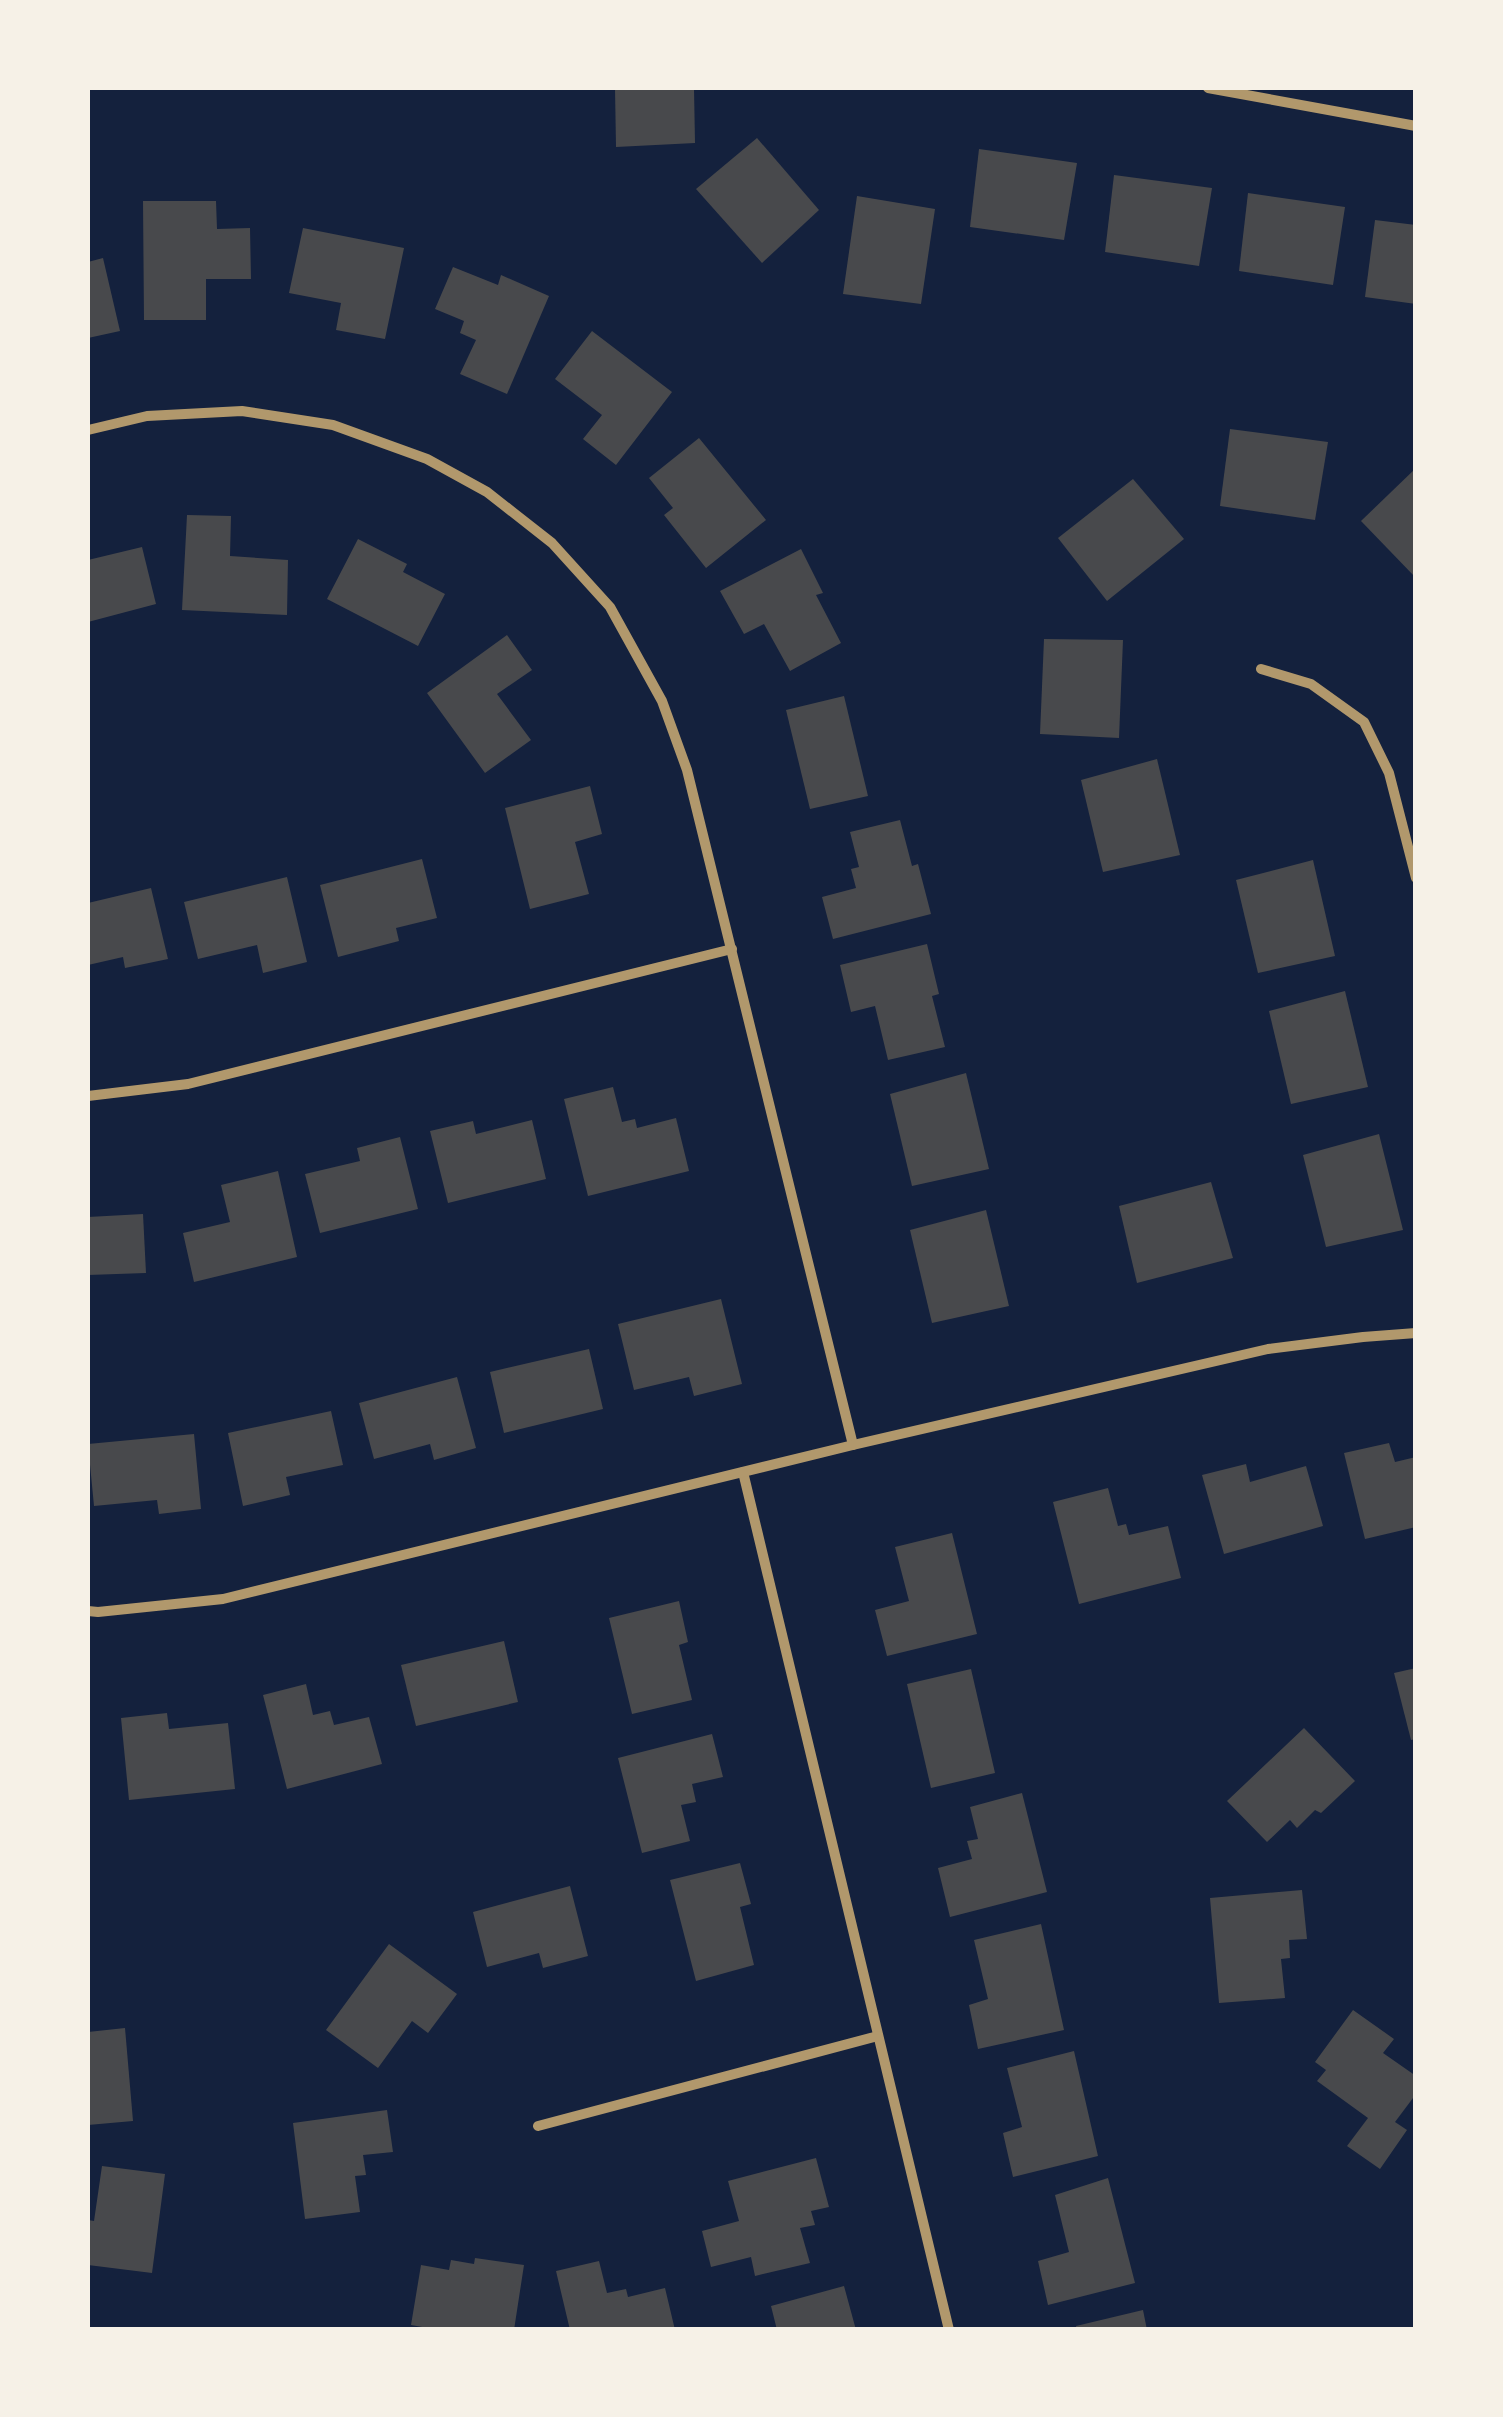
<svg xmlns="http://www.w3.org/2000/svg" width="1503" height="2417" font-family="Mulish,sans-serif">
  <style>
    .building { fill: #48494c }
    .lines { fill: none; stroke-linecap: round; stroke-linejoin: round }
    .minor { stroke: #b1986c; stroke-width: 10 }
  </style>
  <rect width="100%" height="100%" fill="#14213d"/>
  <g class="building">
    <path d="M615,88H694L695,143L616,147Z"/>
    <path d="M757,138L819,210L762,263L696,189Z"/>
    <path d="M979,149L1077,163L1064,240L970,227Z"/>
    <path d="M1114,175L1212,188L1199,266L1105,252Z"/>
    <path d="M1248,193L1345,207L1333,285L1239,271Z"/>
    <path d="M857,196L935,209L921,304L843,294Z"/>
    <path d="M143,201H216L217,229L250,228L251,279H206V320H144Z"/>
    <path d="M1375,220L1416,225V304L1365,297Z"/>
    <path d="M303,228L404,248L385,339L336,330L341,303L289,293Z"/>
    <path d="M103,258L120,331L88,338V262Z"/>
    <path d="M453,267L498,285L501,275L549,296L507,394L460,374L476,340L460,333L464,321L435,309Z"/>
    <path d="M592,331L672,392L616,465L583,439L602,415L555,379Z"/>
    <path d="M1230,429L1328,442L1315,520L1220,506Z"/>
    <path d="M699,438L766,520L706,568L664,515L673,508L649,478Z"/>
    <path d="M1416,468V578L1361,521Z"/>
    <path d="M1133,479L1184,539L1107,601L1058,538Z"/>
    <path d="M187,515L231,516L230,556L288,560L287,615L182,610Z"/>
    <path d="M358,539L407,564L403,572L445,594L418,646L327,599Z"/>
    <path d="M142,547L156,604L88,622V560Z"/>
    <path d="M801,549L823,593L816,595L841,643L790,671L764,624L744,634L720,591Z"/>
    <path d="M507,635L532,670L497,694L531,740L485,773L427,693Z"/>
    <path d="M1044,639L1123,640L1119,738L1040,734Z"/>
    <path d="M844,696L868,796L810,809L786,710Z"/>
    <path d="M1157,759L1180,855L1103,872L1081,780Z"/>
    <path d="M590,786L602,834L575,842L589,894L530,909L505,808Z"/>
    <path d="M900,820L912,866L918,864L931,914L833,939L822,897L856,888L851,869L859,867L850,832Z"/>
    <path d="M422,859L437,918L396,928L399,941L338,957L320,885Z"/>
    <path d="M1313,860L1335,956L1258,973L1236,880Z"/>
    <path d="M287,877L307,962L263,973L257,945L198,959L184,902Z"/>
    <path d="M151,888L168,959L125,968L123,957L88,965V903Z"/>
    <path d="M927,944L939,994L932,996L945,1047L888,1060L875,1006L851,1012L840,965Z"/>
    <path d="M1345,991L1368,1087L1291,1104L1269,1011Z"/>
    <path d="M966,1073L989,1169L912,1186L890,1094Z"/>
    <path d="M613,1087L622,1122L635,1119L637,1128L676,1118L689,1171L588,1196L564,1099Z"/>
    <path d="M532,1120L546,1179L448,1203L430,1131L473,1121L476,1134Z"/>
    <path d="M1379,1134L1403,1230L1326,1247L1303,1155Z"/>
    <path d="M400,1137L418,1209L320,1233L305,1174L360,1161L357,1148Z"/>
    <path d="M278,1171L297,1257L194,1282L183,1233L230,1222L221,1185Z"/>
    <path d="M1211,1182L1233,1258L1137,1283L1119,1206Z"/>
    <path d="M986,1210L1009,1306L932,1323L910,1230Z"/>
    <path d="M143,1214L146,1273L88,1275V1217Z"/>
    <path d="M721,1299L742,1384L694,1396L689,1377L634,1390L618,1324Z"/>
    <path d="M589,1349L603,1409L504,1433L490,1372Z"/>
    <path d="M457,1377L476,1448L434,1460L430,1444L374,1459L359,1403Z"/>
    <path d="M331,1411L343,1465L286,1477L290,1495L243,1506L228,1433Z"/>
    <path d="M194,1434L201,1509L159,1514L157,1500L94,1506L88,1444Z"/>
    <path d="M1389,1443L1395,1462L1416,1457V1527L1365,1539L1344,1453Z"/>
    <path d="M1246,1464L1250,1482L1306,1466L1323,1526L1224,1554L1202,1475Z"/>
    <path d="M1108,1488L1118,1526L1126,1524L1129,1535L1168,1526L1181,1578L1079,1604L1053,1502Z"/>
    <path d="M952,1533L977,1634L887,1656L875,1610L909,1601L895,1547Z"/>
    <path d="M679,1601L688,1642L679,1645L692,1700L632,1714L609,1618Z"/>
    <path d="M504,1641L518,1702L416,1726L401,1665Z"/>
    <path d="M1416,1668V1739L1411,1740L1394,1673Z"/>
    <path d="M971,1669L995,1773L931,1788L907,1684Z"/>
    <path d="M306,1684L313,1715L330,1711L334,1725L369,1717L382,1764L287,1789L263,1695Z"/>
    <path d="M167,1713L169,1729L228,1723L235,1789L129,1800L121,1718Z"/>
    <path d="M1304,1728L1355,1781L1321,1813L1315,1810L1297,1828L1290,1820L1267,1842L1227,1801Z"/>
    <path d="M712,1734L723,1777L692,1784L696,1802L681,1805L690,1841L642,1853L618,1758Z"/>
    <path d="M1022,1793L1047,1892L950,1917L938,1868L972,1859L967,1841L978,1839L970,1807Z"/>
    <path d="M740,1863L751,1904L740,1907L754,1965L696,1981L670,1880Z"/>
    <path d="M570,1886L588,1956L543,1968L539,1953L487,1967L473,1912Z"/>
    <path d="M1302,1890L1307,1939L1289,1940L1290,1958L1281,1959L1285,1998L1219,2003L1210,1898Z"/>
    <path d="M1041,1924L1064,2030L978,2049L969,2005L988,1999L974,1940Z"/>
    <path d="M389,1944L457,1994L428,2033L412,2021L378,2068L326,2030Z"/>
    <path d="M1353,2010L1394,2039L1383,2053L1416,2076V2094L1395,2122L1407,2130L1380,2169L1347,2146L1368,2118L1317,2081L1326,2070L1315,2062Z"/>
    <path d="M125,2028L133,2121L88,2125V2032Z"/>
    <path d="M1074,2051L1098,2156L1013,2177L1003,2133L1022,2127L1007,2068Z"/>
    <path d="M387,2110L393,2152L363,2155L366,2175L355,2176L360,2212L305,2219L293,2123Z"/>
    <path d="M816,2158L829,2207L811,2211L815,2225L800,2228L810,2263L755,2276L751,2257L711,2267L702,2231L739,2221L728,2181Z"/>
    <path d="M102,2166L165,2174L152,2273L88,2265V2220L94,2221Z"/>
    <path d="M1108,2178L1135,2283L1048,2305L1038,2261L1069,2252L1055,2195Z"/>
    <path d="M475,2258L524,2265L514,2330H439L411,2325L421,2265L449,2270L451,2260L474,2264Z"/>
    <path d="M599,2261L607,2293L626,2289L628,2297L665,2288L675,2330H570L556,2271Z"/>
    <path d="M844,2286L856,2330H777L771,2306Z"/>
    <path d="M1143,2310L1147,2330H1077L1076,2326Z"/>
  </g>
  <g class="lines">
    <g class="minor">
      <path d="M1208,88L1416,126"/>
      <path d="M88,430L147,416L242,411L333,425L427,459L487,492L552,543L610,607L662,701L687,770L853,1445"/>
      <path d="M1261,669L1311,684L1364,722L1389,773L1416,878"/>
      <path d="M88,1096L188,1084L732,949"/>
      <path d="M743,1472L949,2330"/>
      <path d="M88,1611L98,1612L223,1599L853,1445L1268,1349L1363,1337L1416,1333"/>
      <path d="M538,2126L878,2036"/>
    </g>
  </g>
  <rect width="1503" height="2417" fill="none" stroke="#f6f1e7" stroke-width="180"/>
</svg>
